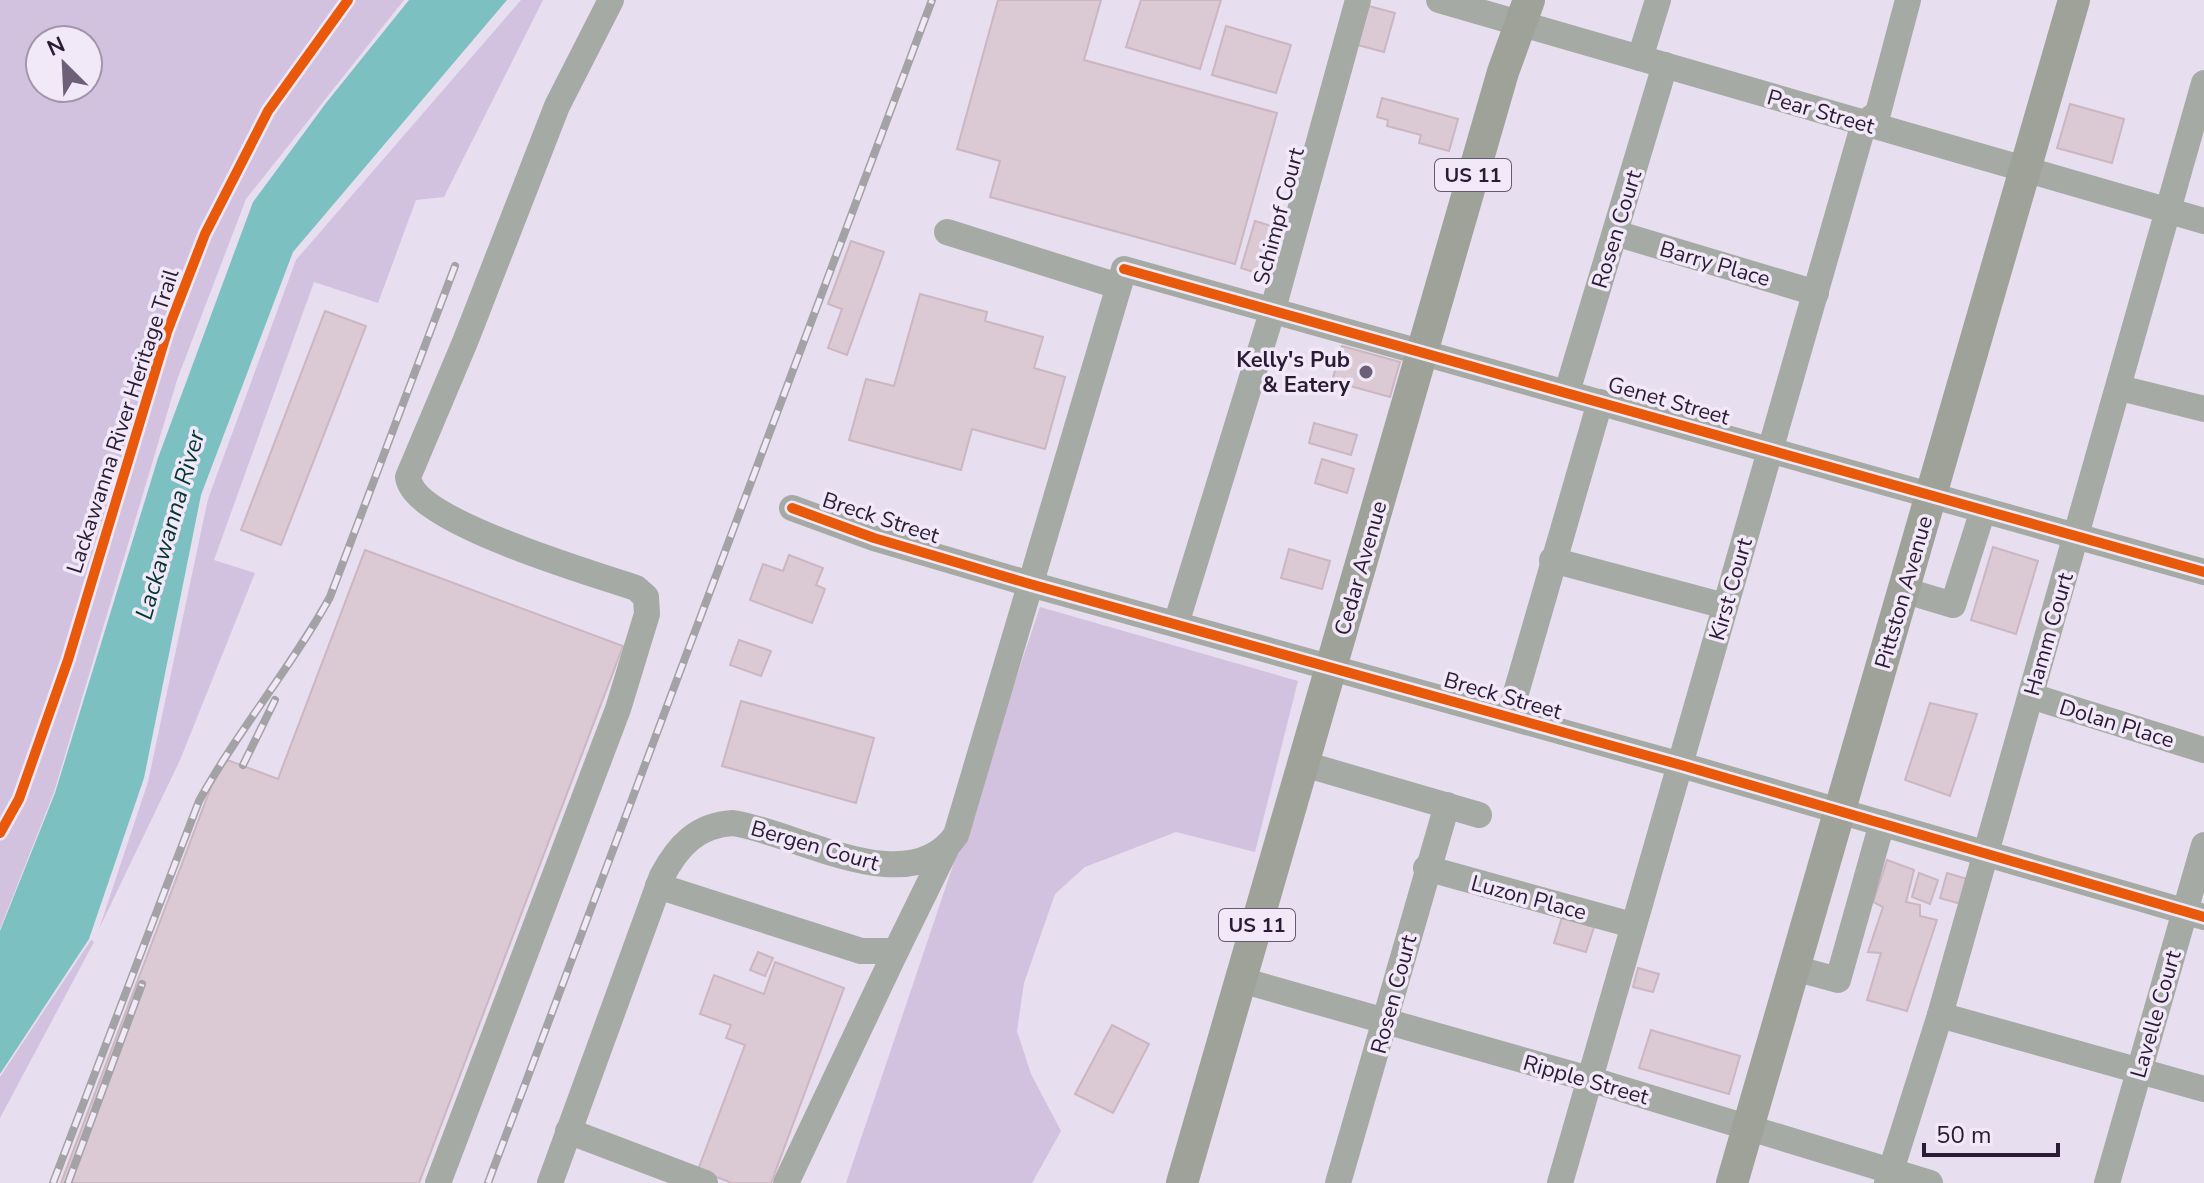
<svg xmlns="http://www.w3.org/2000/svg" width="2204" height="1183" font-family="'Nunito Sans',sans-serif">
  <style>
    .green { fill: #d2c2df; fill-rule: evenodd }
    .water { fill: #7dc0c1 }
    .building { fill: #dbc9d3; stroke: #cbb6c1; stroke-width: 2 }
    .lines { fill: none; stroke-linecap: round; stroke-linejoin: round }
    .minor { stroke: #a6aaa4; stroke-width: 26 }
    .major { stroke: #9ea299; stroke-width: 32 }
    .rail-casing { stroke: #a3a2a4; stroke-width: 8 }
    .rail { stroke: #f1e9f7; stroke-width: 5; stroke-dasharray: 15; stroke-linecap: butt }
    .cycleway-casing { stroke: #f1e9f7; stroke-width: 15 }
    .cycleway { stroke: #e8590c; stroke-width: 10 }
    .poi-dot { fill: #6d5f77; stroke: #f1e9f7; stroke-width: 3 }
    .labels { text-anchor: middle; stroke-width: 7; stroke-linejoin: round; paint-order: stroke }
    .shield { fill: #f1e9f7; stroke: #665970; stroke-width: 2 }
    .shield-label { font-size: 20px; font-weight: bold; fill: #2b1b36 }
    .street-label { font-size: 22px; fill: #2b1b36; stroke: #f1e9f7 }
    .poi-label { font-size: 22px; font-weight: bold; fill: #2b1b36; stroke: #f1e9f7; text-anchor: end }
    .water-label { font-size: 24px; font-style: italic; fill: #033532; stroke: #f1e9f7 }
  </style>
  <rect width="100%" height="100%" fill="#e7deef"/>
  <g class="green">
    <path d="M0,0H404L246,199L177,380L54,792L0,929ZM40,40H88V88H40Z"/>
    <path d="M521,0H543L444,197L416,200L378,303L314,282L214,560L255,573L180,760L99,929L148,782L208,499L296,260Z"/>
    <path d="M1040,607L1298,681L1255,852L1176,832L1085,867L1055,894L1024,983L1017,1031L1031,1074L1061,1131L1032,1183H846Z"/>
    <path d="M91,940L94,942L0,1118V1077Z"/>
  </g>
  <path class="water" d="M409,0H507L293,252L201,495L144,778L89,939L0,1074V931L55,793L158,458L253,202L326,103Z"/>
  <g class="building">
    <path d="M998,0H1101L1084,60L1277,113L1235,264L990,197L1000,161L957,149Z"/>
    <path d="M1141,0H1221L1200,69L1126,47Z"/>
    <path d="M1365,5L1395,13L1384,52L1354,44Z"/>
    <path d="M1226,26L1291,45L1276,93L1212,75Z"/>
    <path d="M1382,98L1458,119L1449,151L1419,143L1421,135L1387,126L1388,120L1377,117Z"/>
    <path d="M2070,104L2124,119L2112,163L2057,148Z"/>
    <path d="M1255,221L1287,231L1273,278L1241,268Z"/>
    <path d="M851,241L884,252L847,355L828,348L842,309L828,304Z"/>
    <path d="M920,294L987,312L985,321L1043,337L1034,368L1065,377L1045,449L972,429L961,470L849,440L866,379L894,386Z"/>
    <path d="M325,311L366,326L281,545L241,530Z"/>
    <path d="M1342,346L1400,362L1390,397L1332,381Z"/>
    <path d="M1314,423L1357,435L1351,455L1309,443Z"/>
    <path d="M1322,459L1354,469L1347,493L1315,483Z"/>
    <path d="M1993,547L2038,561L2016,634L1971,620Z"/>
    <path d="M1289,549L1330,561L1322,589L1281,578Z"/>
    <path d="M365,550L623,646L419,1183H61L222,758L278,779Z"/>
    <path d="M789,555L823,568L816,585L825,589L812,623L750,600L763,564L783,571Z"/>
    <path d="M739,640L771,651L761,676L730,665Z"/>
    <path d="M741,701L874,738L856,803L722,766Z"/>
    <path d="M1930,703L1977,714L1950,796L1905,780Z"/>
    <path d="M1887,860L1914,870L1906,902L1920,905V916L1937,920L1907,1011L1867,1000L1881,953L1868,952L1883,907L1873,902Z"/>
    <path d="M1919,873L1938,880L1930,904L1912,897Z"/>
    <path d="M1947,873L1970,880L1961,904L1940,898Z"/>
    <path d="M1562,917L1594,927L1586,952L1554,943Z"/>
    <path d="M758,952L773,958L765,976L750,970Z"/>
    <path d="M775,962L844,988L771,1183H732L698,1170L745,1045L726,1038L731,1025L700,1014L714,975L764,994Z"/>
    <path d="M1638,968L1659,974L1653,992L1633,987Z"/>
    <path d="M1112,1025L1149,1044L1113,1113L1075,1094Z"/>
    <path d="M1651,1030L1740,1056L1729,1094L1639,1068Z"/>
  </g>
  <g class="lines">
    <g class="minor">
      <path d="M1439,0L2204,221"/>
      <path d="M1640,58L1658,0"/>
      <path d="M947,232L1118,286"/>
      <path d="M1615,233L1816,293"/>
      <path d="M2120,388L2204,409"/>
      <path d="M1567,392L1665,65"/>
      <path d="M792,508L874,538L1030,584L1681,765L2204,917"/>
      <path d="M1552,560L1725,606"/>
      <path d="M1903,590L1953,605L1983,510"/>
      <path d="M1176,624L1273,309L1358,0"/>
      <path d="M2031,696L2204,750"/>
      <path d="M1509,717L1600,402"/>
      <path d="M1304,764L1479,815"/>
      <path d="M1426,868L1632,925"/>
      <path d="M658,886L861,951H896L946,849"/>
      <path d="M1794,968L1838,980L1882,823"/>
      <path d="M1241,980L1589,1079L1930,1183"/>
      <path d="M1940,1015L2204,1089"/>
      <path d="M568,1131L705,1183"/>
      <path d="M438,1183L618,709L647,614L646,597L636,588C592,573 413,522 408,477L465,342L557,106L611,0"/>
      <path d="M550,1183L662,876C678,846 697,825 733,823C798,833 909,903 956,835L1124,269L2204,572"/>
      <path d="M786,1183L896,951"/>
      <path d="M1338,1183L1447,805"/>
      <path d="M1560,1183L1864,123L1878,113L1908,0"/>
      <path d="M1887,1183L1940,1015L2204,83"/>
      <path d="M2107,1183L2204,845"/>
    </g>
    <g class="major">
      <path d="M1182,1183L1503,72L1529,0"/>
      <path d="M1732,1183L2074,0"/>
    </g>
    <g class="rail-casing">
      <g id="rail">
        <path d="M243,765L275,700"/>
        <path d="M53,1183L199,801C238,730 291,668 330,597L455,266"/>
        <path d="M68,1183L142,984"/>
        <path d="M488,1183L932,0"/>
      </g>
    </g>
    <use href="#rail" class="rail"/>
    <g class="cycleway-casing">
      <g id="cycleway">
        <path d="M1124,269L2204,572"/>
        <path d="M792,508L874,538L1030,584L1681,765L2204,917"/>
        <path d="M0,833L19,799L68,660L167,332L205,234L268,111L348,0"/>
      </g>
    </g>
    <use href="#cycleway" class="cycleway"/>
  </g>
  <circle class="poi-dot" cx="1366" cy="372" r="8"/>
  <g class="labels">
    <g class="shield">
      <rect x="1435" y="159" width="76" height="32" rx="6"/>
      <rect x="1219" y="909" width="76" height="32" rx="6"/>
    </g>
    <g class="shield-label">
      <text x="1473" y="182">US 11</text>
      <text x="1257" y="932">US 11</text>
    </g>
    <g class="street-label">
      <text transform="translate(1821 111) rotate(16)" y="8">Pear Street</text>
      <text transform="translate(1278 216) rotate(-75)" y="8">Schimpf Court</text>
      <text transform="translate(1616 229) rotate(-73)" y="8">Rosen Court</text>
      <text transform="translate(1715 263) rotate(16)" y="8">Barry Place</text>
      <text transform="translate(1669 400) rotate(16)" y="8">Genet Street</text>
      <text transform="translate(122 421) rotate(-72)" y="8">Lackawanna River Heritage Trail</text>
      <text transform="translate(881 517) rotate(18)" y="8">Breck Street</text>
      <text transform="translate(1360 568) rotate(-74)" y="8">Cedar Avenue</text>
      <text transform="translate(1730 589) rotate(-74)" y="8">Kirst Court</text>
      <text transform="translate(1903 592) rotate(-74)" y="8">Pittston Avenue</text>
      <text transform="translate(2048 634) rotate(-74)" y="8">Hamm Court</text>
      <text transform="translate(1503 695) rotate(16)" y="8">Breck Street</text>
      <text transform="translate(2117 723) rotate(17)" y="8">Dolan Place</text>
      <text transform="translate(815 845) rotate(16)" y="8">Bergen Court</text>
      <text transform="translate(1529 897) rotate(15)" y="8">Luzon Place</text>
      <text transform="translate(1393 994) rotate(-75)" y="8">Rosen Court</text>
      <text transform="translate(2155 1014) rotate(-74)" y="8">Lavelle Court</text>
      <text transform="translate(1586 1079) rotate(16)" y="8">Ripple Street</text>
    </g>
    <g class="poi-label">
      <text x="1350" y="367">Kelly's Pub<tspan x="1350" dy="25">&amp; Eatery</tspan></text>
    </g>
    <g class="water-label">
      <text transform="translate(170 525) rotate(-74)" y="8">Lackawanna River</text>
    </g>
  </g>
  <g transform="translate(64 64) rotate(336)"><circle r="38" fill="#f1e9f7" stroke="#a297aa" stroke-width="2"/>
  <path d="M0-6L14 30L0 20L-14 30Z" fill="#6d5f77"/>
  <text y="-12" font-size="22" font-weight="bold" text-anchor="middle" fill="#2b1b36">N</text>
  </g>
  <path d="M1924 1143v12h134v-12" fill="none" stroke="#2b1b36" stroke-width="4"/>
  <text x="1936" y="1143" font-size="24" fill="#2b1b36" stroke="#f1e9f7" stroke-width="6" paint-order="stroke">50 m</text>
</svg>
